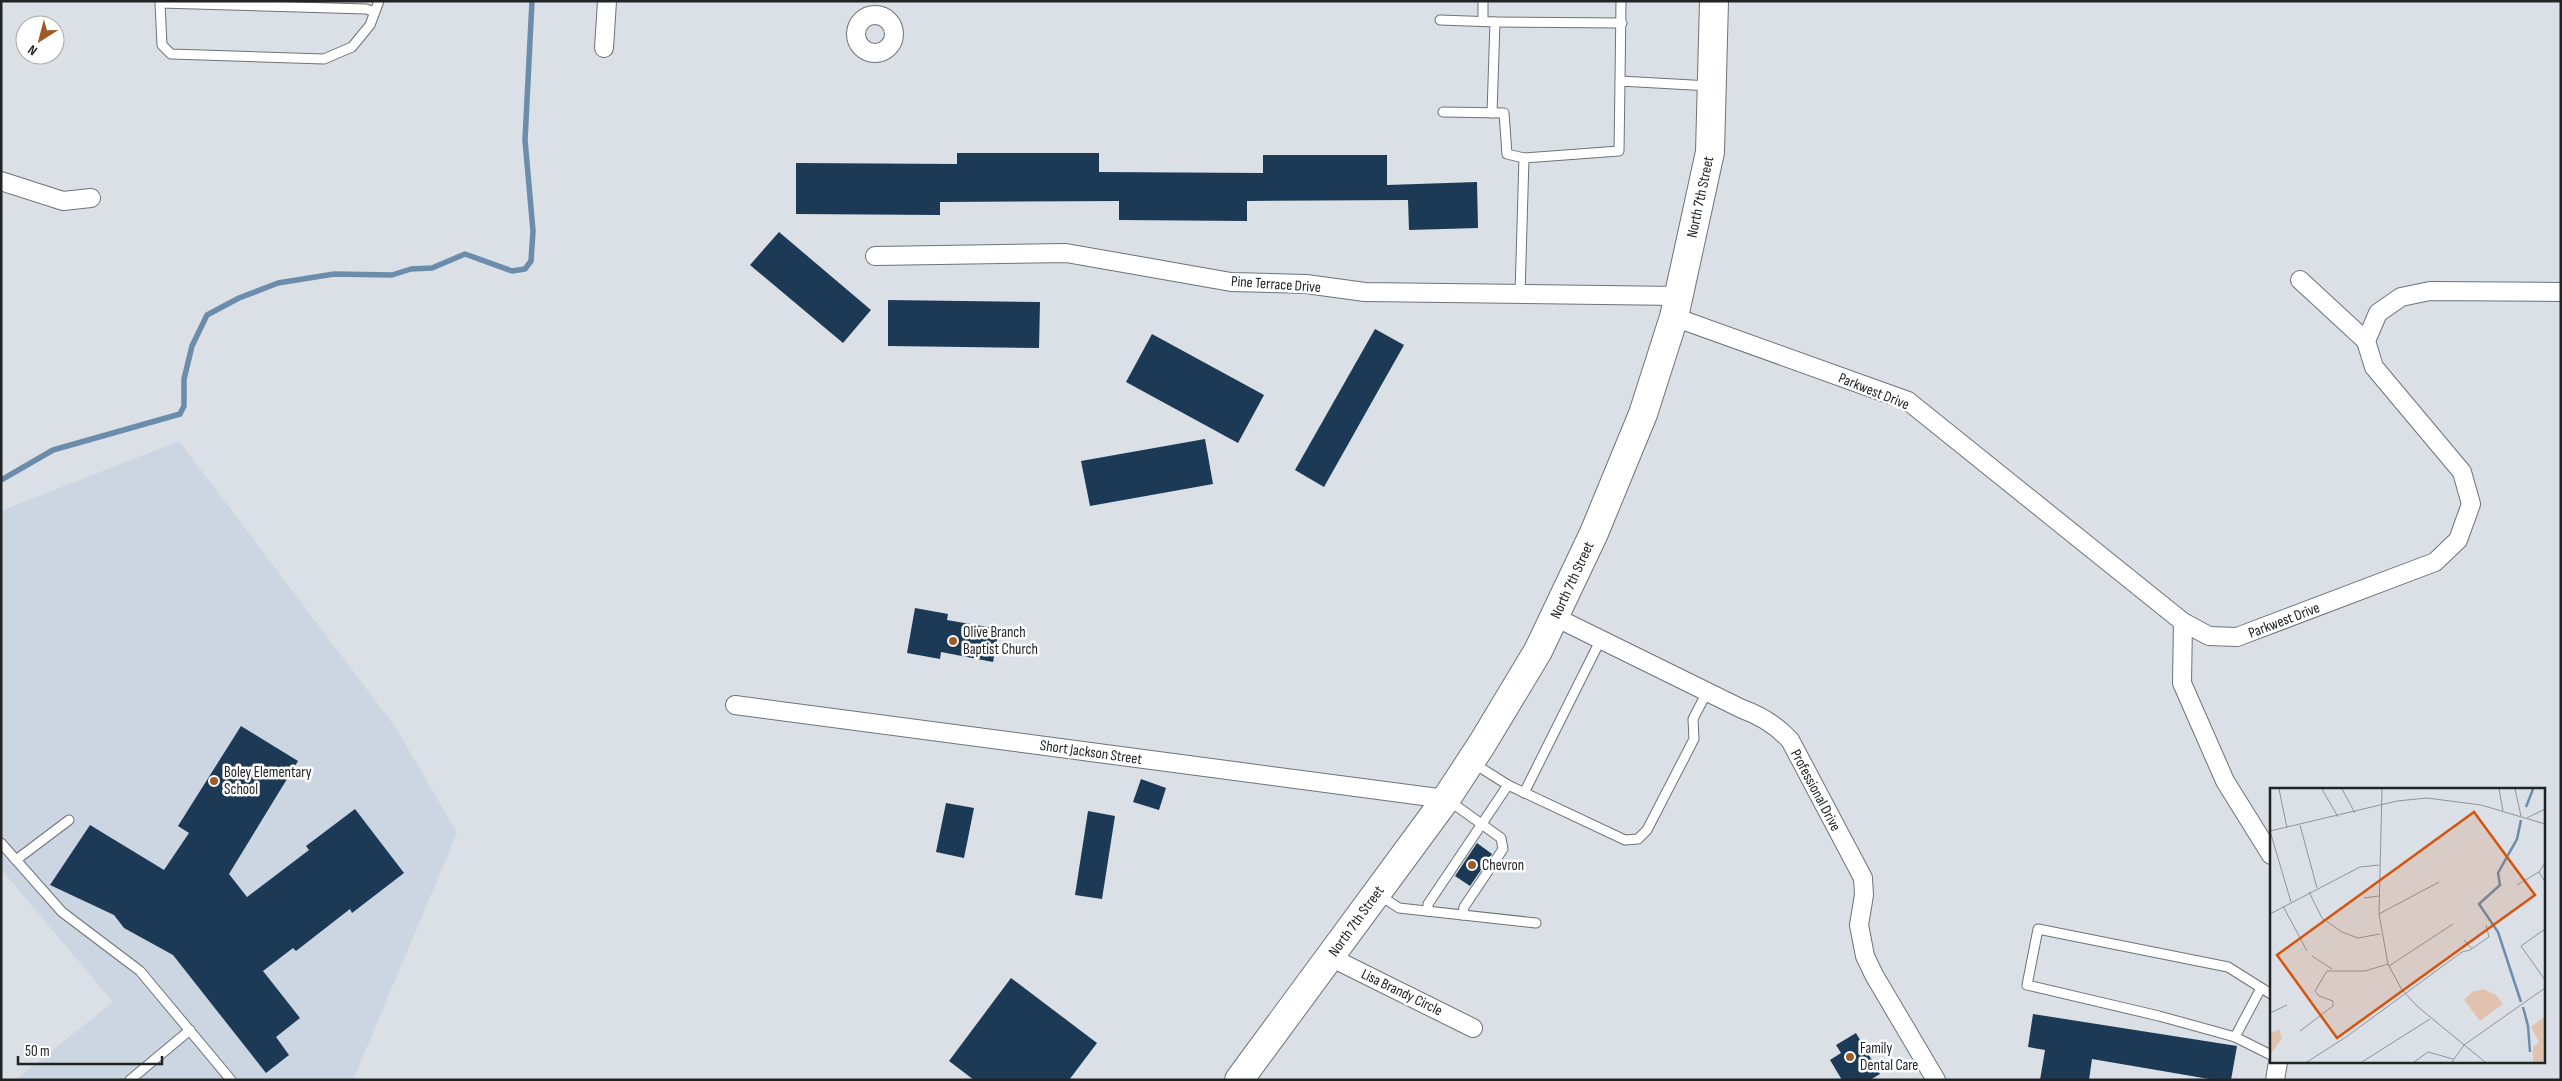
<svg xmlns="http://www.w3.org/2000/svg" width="2562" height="1081" font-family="'Sofia Sans Condensed',sans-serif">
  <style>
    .built { fill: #cbd6e2 }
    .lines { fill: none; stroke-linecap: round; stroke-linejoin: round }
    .stream { stroke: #6c8cac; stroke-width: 5.5 }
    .building { fill: #1c3a55 }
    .service-casing { stroke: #6e7378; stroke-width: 11 }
    .minor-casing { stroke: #6e7378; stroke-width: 20 }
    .primary-casing { stroke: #6e7378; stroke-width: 30 }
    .service { stroke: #fff; stroke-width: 9 }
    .minor { stroke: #fff; stroke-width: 18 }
    .primary { stroke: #fff; stroke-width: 28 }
    .poi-dot { fill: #9d5b28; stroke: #fff; stroke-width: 2 }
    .labels { text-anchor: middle; stroke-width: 5; stroke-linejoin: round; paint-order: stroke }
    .street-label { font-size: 15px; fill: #212325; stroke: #fff }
    .poi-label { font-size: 15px; fill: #212325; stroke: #fff; text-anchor: start }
    .inset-river { fill: none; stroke: #6c8cac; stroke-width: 2.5 }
    .inset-road { fill: none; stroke: #909499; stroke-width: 1 }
    .view { fill: #d4540e; fill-opacity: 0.15; stroke: #d4540e; stroke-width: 2.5 }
    .inset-edge { fill: none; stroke: #212325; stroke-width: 2.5 }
  </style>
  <rect width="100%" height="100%" fill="#dae0e6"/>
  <path class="built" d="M179,441L396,728L457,833L353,1080H15L113,1002L1,869V511Z"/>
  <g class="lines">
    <path class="stream" d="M1,480L53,450L180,414L184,406V379L192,346L207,315L239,298L278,283L334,274L392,275L411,269L432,268L465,254L512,271L525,269L531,261L533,231L525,140L532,1"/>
  </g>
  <g class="building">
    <path d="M957,153H1099V172L1263,173V155H1387V185L1477,182L1478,228L1409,230L1408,200L1247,201V221L1119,220V201L940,202V215L796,214V163L957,164Z"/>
    <path d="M779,232L871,310L843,343L750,265Z"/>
    <path d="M888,300L1040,302L1039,348L888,346Z"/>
    <path d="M1375,329L1404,345L1324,487L1295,470Z"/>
    <path d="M1152,334L1264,395L1238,443L1126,382Z"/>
    <path d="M1205,439L1213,484L1090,506L1081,461Z"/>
    <path d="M915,608L948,614L947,620L999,629L993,662L941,652L940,659L907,653Z"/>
    <path d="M241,726L298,761L229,874L247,897L309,850L306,846L355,809L404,873L352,913L350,909L296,951L293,948L263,971L300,1018L276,1037L289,1055L266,1073L173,955L124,928L114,915L50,885L90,825L164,870L189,833L178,826Z"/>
    <path d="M1141,779L1166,788L1159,810L1133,802Z"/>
    <path d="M946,803L974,808L964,858L936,852Z"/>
    <path d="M1088,811L1115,816L1102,899L1075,895Z"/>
    <path d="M1477,843L1492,854L1470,886L1455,876Z"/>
    <path d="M1011,978L1097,1043L1069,1080H974L949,1061Z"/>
    <path d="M2033,1014L2237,1046L2231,1080H2215L2092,1059L2089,1080H2040L2045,1050L2028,1047Z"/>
    <path d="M1856,1033L1880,1074L1870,1080H1842L1830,1060L1841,1053L1836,1045Z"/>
  </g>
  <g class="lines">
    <g class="service-casing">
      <g id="service">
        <path d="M1483,1V21"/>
        <path d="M375,12L366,9L160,3L162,45L171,54L324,59L352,47L370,25L379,1"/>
        <path d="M1440,20L1495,22L1492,113"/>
        <path d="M1495,22L1622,23"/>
        <path d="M1620,81L1621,1"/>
        <path d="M1443,112L1504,113L1507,154L1524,158"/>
        <path d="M1520,294L1524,158L1619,151L1620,81L1710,86"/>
        <path d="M1473,763L1508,785L1625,840L1638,839L1647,830L1694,739L1693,719L1707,692"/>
        <path d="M1524,793L1601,639"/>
        <path d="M1448,800L1501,838L1503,849L1464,907L1463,915"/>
        <path d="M1,843L62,912L140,971L231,1080"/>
        <path d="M16,860L69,820"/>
        <path d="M1379,895L1399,908L1536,923"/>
        <path d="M1428,911V904L1508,785"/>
        <path d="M2261,988L2235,1037L2159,1016L2027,985L2038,929L2228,967L2271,994"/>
        <path d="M2235,1037L2271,1055"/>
        <path d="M130,1080L190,1030"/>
      </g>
    </g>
    <g class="minor-casing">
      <g id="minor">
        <circle cx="875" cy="34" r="19"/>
        <path d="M604,48L607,1"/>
        <path d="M1,181L63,201L91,198"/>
        <path d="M875,256L1066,253L1231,282L1306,284L1365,292L1679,296"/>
        <path d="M2300,280L2366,341"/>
        <path d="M1674,317L1908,401L2183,622L2209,636L2237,637L2435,562L2458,540L2471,504L2462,472L2374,367L2366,341L2378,313L2401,297L2430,291L2561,292"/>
        <path d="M1555,617L1742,709C1762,716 1776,725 1790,740L1863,878L1864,895L1859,925L1865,956L1874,975L1936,1080"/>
        <path d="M2183,622L2182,683L2225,781L2271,855"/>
        <path d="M735,705L1446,799"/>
        <path d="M1330,957L1473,1028"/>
        <path d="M2275,1080L2278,1062"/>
      </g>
    </g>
    <g class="primary-casing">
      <path id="primary" d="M1239,1080L1446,799L1482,744L1538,651L1594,533L1643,414L1674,317L1710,152L1714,1"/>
    </g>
    <use href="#service" class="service"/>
    <use href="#minor" class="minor"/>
    <use href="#primary" class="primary"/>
  </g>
  <g class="poi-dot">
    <circle cx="953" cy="641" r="5"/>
    <circle cx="214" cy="781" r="5"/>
    <circle cx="1472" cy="865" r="5"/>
    <circle cx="1850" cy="1057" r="5"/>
  </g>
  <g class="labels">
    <g class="street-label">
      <text transform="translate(1700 197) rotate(-78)" y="5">North 7th Street</text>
      <text transform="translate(1276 284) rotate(4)" y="5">Pine Terrace Drive</text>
      <text transform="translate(1874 391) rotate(22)" y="5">Parkwest Drive</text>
      <text transform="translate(1572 580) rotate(-65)" y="5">North 7th Street</text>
      <text transform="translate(2284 620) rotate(-21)" y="5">Parkwest Drive</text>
      <text transform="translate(1091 752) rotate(8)" y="5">Short Jackson Street</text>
      <text transform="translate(1816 790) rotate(62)" y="5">Professional Drive</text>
      <text transform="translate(1356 921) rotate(-54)" y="5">North 7th Street</text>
      <text transform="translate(1402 992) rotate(26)" y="5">Lisa Brandy Circle</text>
    </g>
    <g class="poi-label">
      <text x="963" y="637">Olive Branch<tspan x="963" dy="17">Baptist Church</tspan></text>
      <text x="224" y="777">Boley Elementary<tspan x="224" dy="17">School</tspan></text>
      <text x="1482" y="870">Chevron</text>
      <text x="1860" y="1053">Family<tspan x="1860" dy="17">Dental Care</tspan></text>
    </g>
  </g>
  <g transform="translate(2270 788)">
    <rect width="275" height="275" fill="#dae0e6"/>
    <path d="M9,241L12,250L0,267V246Z" fill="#e0c2af"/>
    <path d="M214,201L226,207L233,216L210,233L194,212L202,204ZM275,228V274H263V259L269,254L261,239Z" fill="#e0c2af"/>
    <path class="inset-river" d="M256,19L263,1M251,32L247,51L228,85L230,97L209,116L228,144L251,214M253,219L258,238L260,264"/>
    <path class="inset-road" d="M9,1L17,40M52,1L68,29M72,1L85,25M112,1L109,126L118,176L132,202L148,219L215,274M229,1L233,23M245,1L251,28M257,30L275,21M30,37L47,100M0,43L21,114M0,43L127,13L157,10L211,17L275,36M275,75L269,84L275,94M247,97L269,84M39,104L52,130L72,144L88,150L110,146M94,110L109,108M13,118L37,163M0,126L90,79L109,77M109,126L169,94M275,141L251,158L275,192M197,155L194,152L202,161M42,168L62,181M119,178L183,136M0,225L17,217M30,243L63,218V213L49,208L45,203L57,183H95L118,176M37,274L76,249L192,164L200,162L219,149L216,137M92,274L160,231M144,274L158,264L183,271M182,274L194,257L275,200"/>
    <path class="view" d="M204,24L265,107L67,250L7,167Z"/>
    <rect width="275" height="275" class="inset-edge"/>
  </g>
  <rect width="2562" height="1081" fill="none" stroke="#212325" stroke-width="5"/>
  <g transform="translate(40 40) rotate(216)"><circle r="24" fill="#ffffff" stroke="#a6a7a8"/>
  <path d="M0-4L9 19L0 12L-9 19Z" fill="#9d5b28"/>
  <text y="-8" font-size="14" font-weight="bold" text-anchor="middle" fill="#212325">N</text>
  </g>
  <path d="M18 1056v8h144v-8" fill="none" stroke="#212325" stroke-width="2.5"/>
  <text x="25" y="1056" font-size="15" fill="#212325" stroke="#ffffff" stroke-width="4" paint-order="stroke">50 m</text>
</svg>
